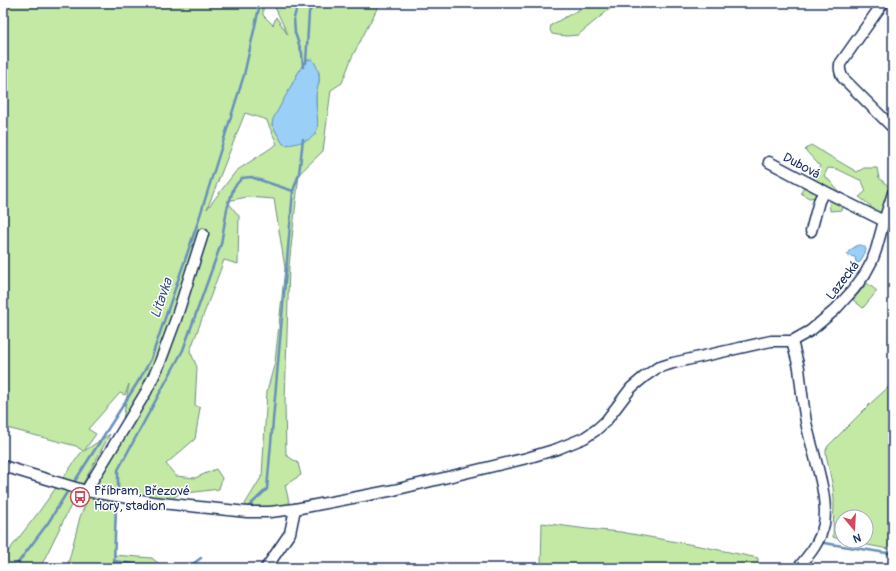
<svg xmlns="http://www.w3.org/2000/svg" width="896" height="571" font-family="Pangolin,sans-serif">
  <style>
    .green { fill: #c3e9a4; stroke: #6f8c81; fill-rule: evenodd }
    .water { fill: #9acff8; stroke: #678fba }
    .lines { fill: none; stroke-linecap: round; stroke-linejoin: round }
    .stream { stroke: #678fba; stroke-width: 2.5 }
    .minor-casing { stroke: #1b2f5e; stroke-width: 13 }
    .minor { stroke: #fff; stroke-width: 10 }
    .labels { text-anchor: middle; stroke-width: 3; stroke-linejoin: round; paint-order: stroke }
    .street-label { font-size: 13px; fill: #1b2f5e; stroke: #fff }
    .poi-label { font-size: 13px; fill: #1b2f5e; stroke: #fff; text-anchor: start }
    .water-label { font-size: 14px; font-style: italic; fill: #3b5784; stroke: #fff }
  </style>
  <rect width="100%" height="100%" fill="#fff"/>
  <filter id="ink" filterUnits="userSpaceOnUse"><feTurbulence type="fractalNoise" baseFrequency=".025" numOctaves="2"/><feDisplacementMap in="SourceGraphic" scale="8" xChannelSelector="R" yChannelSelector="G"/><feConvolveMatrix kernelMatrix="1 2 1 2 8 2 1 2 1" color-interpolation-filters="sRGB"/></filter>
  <g filter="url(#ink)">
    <g class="green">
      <path d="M3,3H263V15L273,25L276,17L288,35L273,3H380L352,57L342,83L331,90L323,151L299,174L289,266L285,403L286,455L298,463L301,475L285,485L290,506L253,516L245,504L262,476L267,391L275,362L285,268L274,199L247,197L227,201L239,216L238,264L224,260L190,351L197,367L195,405L200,408L195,439L166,464L176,476L195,478L216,469L222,478L219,489L179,494L166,503L93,492L120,437L129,384L125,395L120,393L88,429L96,434L84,451L110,434L67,513L40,568H3V558L38,513L80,454L83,451L76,446L3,427ZM319,72V82L316,91V99L317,128L316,133L284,144L272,125L298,73ZM245,113L267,120V121L277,144L236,171L207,209Z"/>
      <path d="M591,3H617L578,35L567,36L558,35L552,34L550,30L551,25Z"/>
      <path d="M811,145L857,172L864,168H877L879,178L892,189L886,205L893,210V253L890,252L888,222L869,216L871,206L859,197L866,191L862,181L837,169L828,168L824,176L829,180L840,193V202L842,210L830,211L829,200L817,197L809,198L801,193L805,184L811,187L814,176L820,166L805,150Z"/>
      <path d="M867,283L877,291L863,308L853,300Z"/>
      <path d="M893,383V550L848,541H866V517H842V540L833,537L834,500L833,488L826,454V450L828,446L871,403Z"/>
      <path d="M90,494L117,498L114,555L152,558L164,568H66L68,564L80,517Z"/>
      <path d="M542,523L587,529L621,532L705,547L758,558V568H541Z"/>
    </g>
    <g class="water">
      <path d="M312,59C317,65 320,74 319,82C318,87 316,92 316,97C315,116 326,136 302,142C296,143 290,146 283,144L272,125L273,119L303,64L307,60Z"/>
      <path d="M858,245C862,245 866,246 866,250L861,261L859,263L856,262L855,257L848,256L847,254L850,250Z"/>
    </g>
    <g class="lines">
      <g class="stream">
        <path d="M298,3L294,18L295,33L302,53L303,67"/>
        <path d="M306,63L309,12L315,3"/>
        <path d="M73,484L141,377L151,359L198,222L244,75L259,8V3"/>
        <path d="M118,489V470L183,350L221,244L227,209L234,187L242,178L251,177L293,191L299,174L303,139"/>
        <path d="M248,507L267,489L293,191"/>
        <path d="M824,543L893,554"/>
        <path d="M114,561L159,568"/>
        <path d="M14,568L48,523L69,489"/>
        <path d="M114,568L116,504"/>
        <path d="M184,568H187L201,558"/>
      </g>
      <g class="minor-casing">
        <g id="minor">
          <path d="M883,3L840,64C839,70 840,73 843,78L893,128"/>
          <path d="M769,162L824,191"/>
          <path d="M811,231L819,201L824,191L884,221"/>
          <path d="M792,341C794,350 797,359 799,368C801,386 803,404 806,422C812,452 829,494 824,524C820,542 810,554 798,568"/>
          <path d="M3,466L86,491L152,502L247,512H270L295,509L394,490L527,458L557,449L584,438L596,430L606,421L631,388L644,377L657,368L673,363L771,341H792L810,331L835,310L853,290L865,274L872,261L876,250L884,221L893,193"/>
          <path d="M86,491L146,392L159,365L176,319L203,234"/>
          <path d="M266,568L290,533L295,509"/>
        </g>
      </g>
      <use href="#minor" class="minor"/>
    </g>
  </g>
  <defs>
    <g id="bus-ring" transform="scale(1)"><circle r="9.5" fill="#fff" stroke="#d1495b" stroke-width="1.5"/><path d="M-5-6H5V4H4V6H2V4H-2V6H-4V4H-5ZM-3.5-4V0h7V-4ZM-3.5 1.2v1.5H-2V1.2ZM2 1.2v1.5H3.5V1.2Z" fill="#d1495b"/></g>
  </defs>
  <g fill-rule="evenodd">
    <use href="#bus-ring" x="80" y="497"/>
  </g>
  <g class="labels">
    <g class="street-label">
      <text transform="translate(802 165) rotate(28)" y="5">Dubová</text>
      <text transform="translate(842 280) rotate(-52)" y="5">Lazecká</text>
    </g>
    <g class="poi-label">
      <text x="94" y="495">Příbram, Březové<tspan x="94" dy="15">Hory, stadion</tspan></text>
    </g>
    <g class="water-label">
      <text transform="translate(161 298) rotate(-71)" y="5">Litavka</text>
    </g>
  </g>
  <rect width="896" height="571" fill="none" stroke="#fff" stroke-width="16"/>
  <rect x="8" y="8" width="880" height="555" fill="none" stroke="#1b2f5e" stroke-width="1.5" filter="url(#ink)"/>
  <g transform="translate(854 529) rotate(162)"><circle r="19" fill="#ffffff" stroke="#a4acbf"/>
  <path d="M0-3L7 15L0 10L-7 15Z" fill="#d1495b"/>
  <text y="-6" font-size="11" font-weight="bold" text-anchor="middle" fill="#1b2f5e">N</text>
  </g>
</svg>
